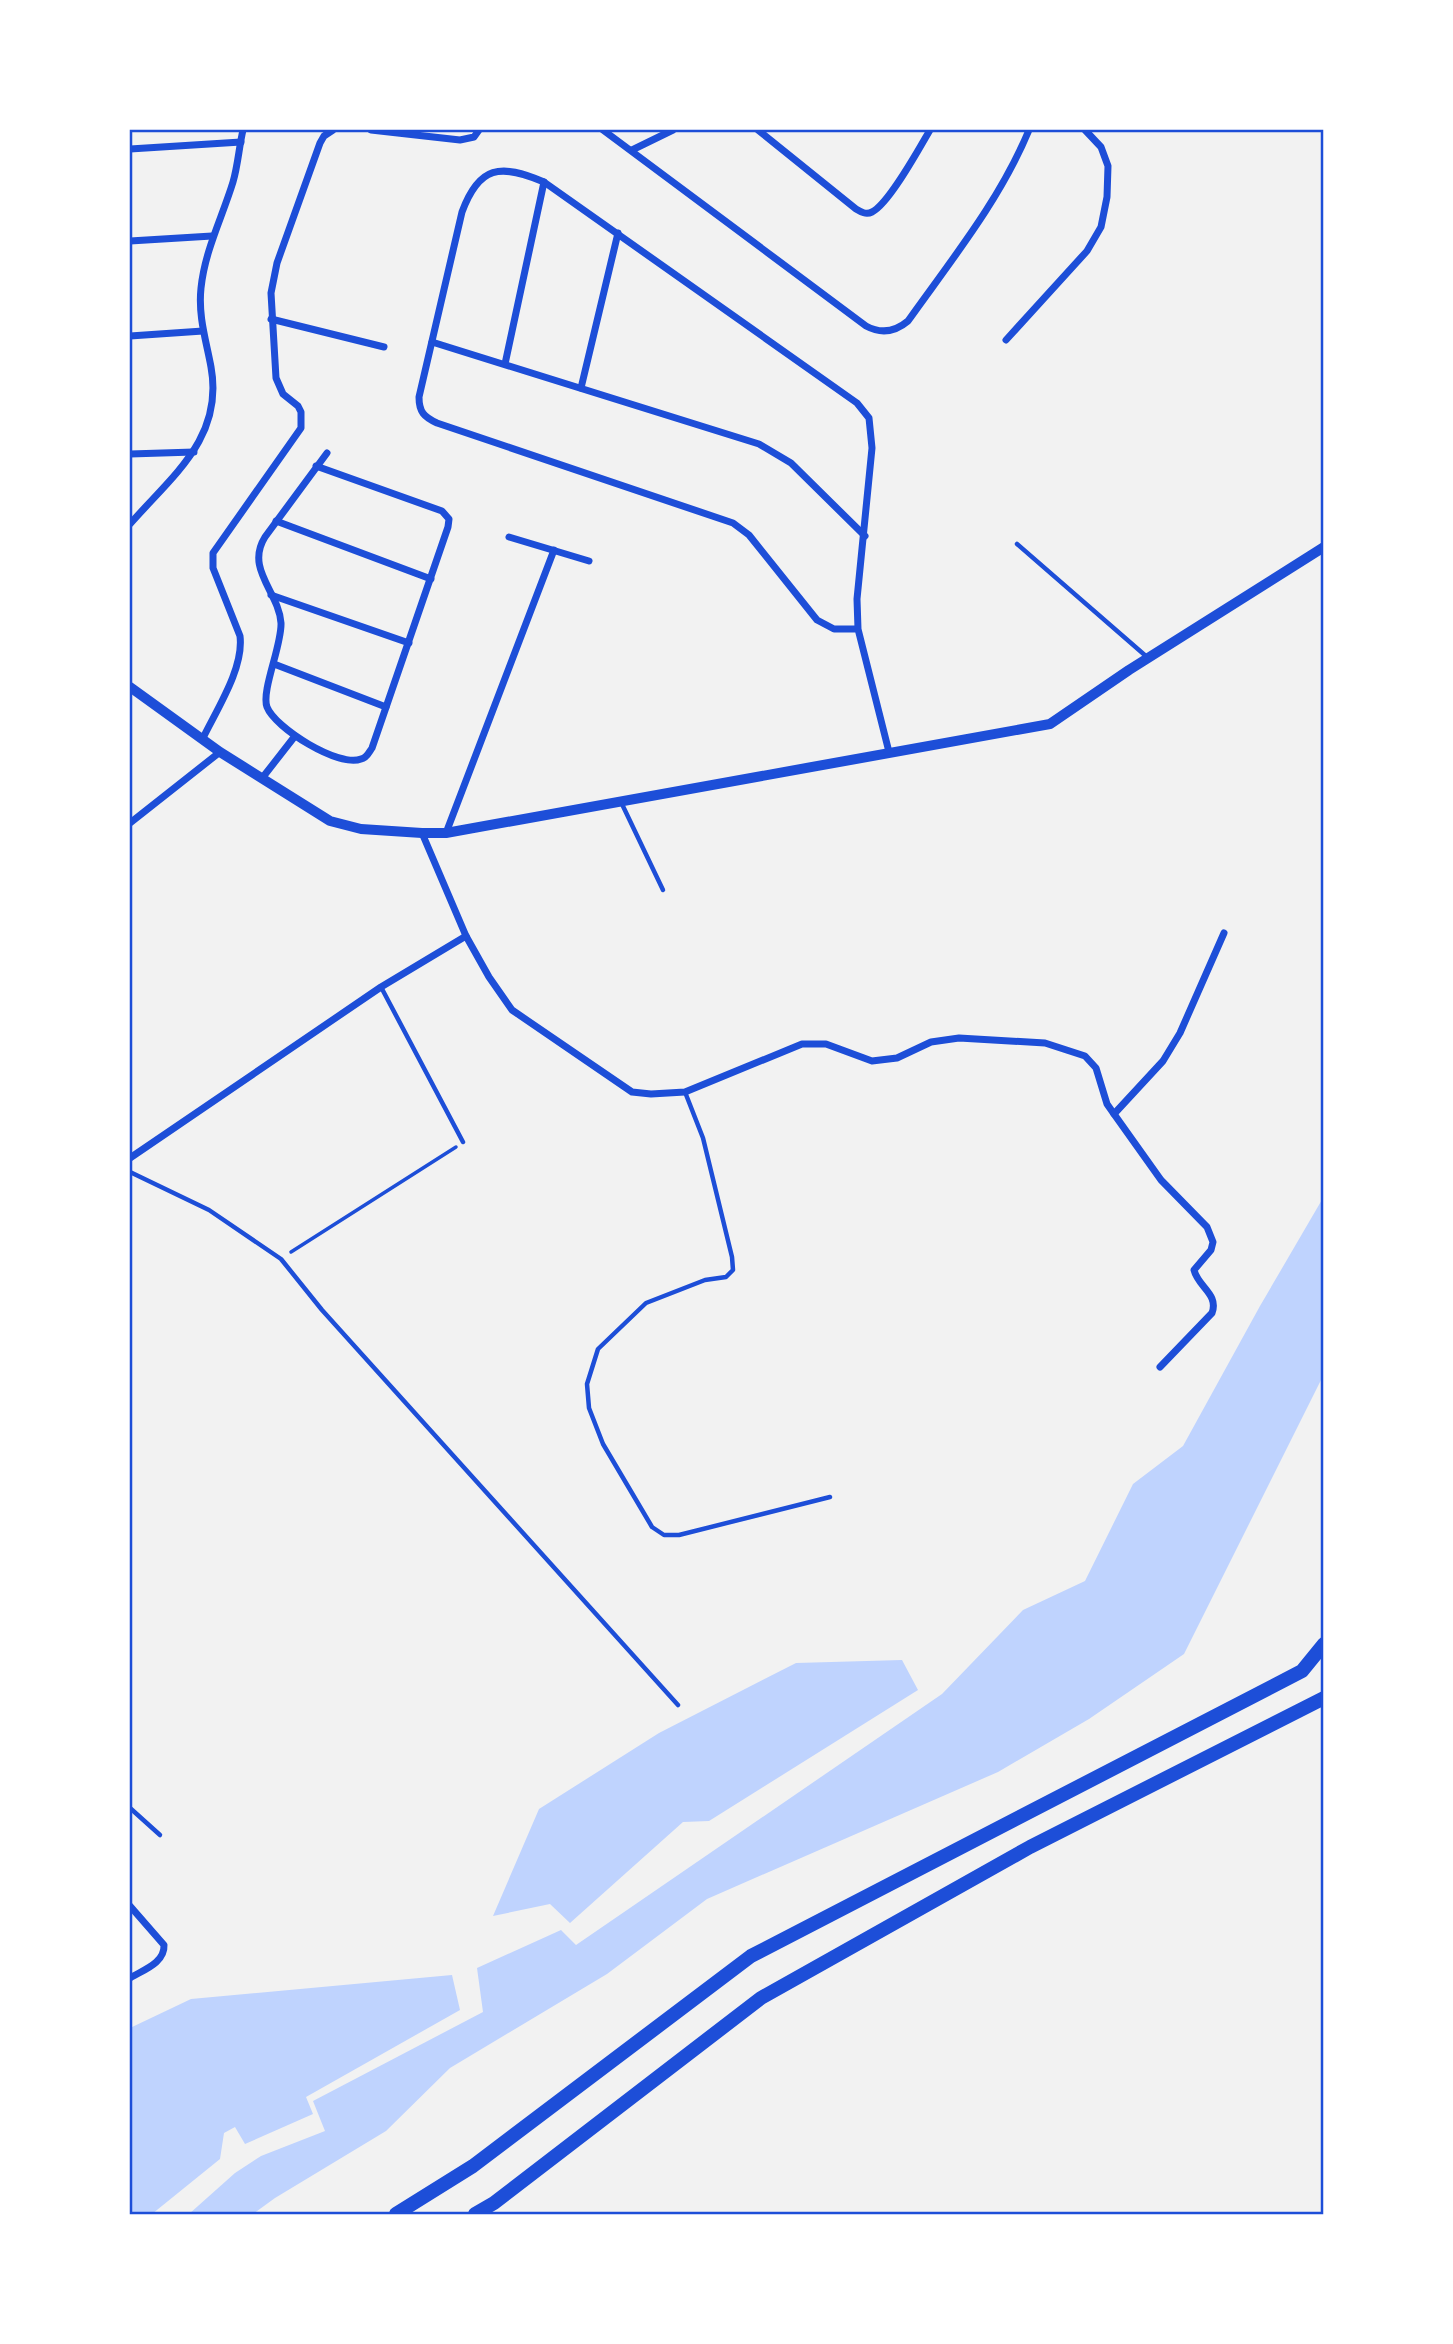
<svg xmlns="http://www.w3.org/2000/svg" width="1453" height="2344" font-family="Georgia,serif">
  <style>
    .water { fill: #bfd3fe }
    .lines { fill: none; stroke-linecap: round; stroke-linejoin: round }
    .path { stroke: #1d4ed8; stroke-width: 3.5 }
    .service { stroke: #1d4ed8; stroke-width: 4.5 }
    .minor { stroke: #1d4ed8; stroke-width: 7 }
    .tertiary { stroke: #1d4ed8; stroke-width: 10 }
    .primary { stroke: #1d4ed8; stroke-width: 14 }
    .neatline { fill: none; stroke: #1d4ed8; stroke-width: 2.5 }
  </style>
  <rect width="100%" height="100%" fill="#f2f2f2"/>
  <g class="water">
    <path d="M1323,1198V1376L1184,1654L1089,1719L998,1772L707,1899L607,1974L450,2068L386,2131L275,2198L253,2214H189L235,2173L261,2156L325,2131L313,2101L483,2012L477,1968L561,1930L576,1945L942,1694L1023,1610L1085,1581L1133,1484L1183,1446L1260,1306Z"/>
    <path d="M902,1660L918,1690L709,1821L683,1822L570,1923L550,1904L493,1916L539,1809L659,1733L796,1663Z"/>
    <path d="M452,1975L460,2010L306,2097L313,2114L245,2144L235,2127L224,2133L220,2159L152,2214H130V2028L191,1999Z"/>
  </g>
  <g class="lines">
    <path class="path" d="M291,1252L456,1147"/>
    <g class="service">
      <path d="M1017,544L1147,657"/>
      <path d="M621,802L663,890"/>
      <path d="M381,987L463,1142"/>
      <path d="M685,1092L703,1138L732,1257L733,1270L726,1277L705,1280L646,1303L598,1349L587,1384L589,1408L603,1444L652,1527L664,1535H679L830,1497"/>
      <path d="M130,1172L209,1210L281,1259L322,1310L678,1705"/>
      <path d="M130,1808L160,1835"/>
    </g>
    <g class="minor">
      <path d="M371,130L460,140L474,137L479,130"/>
      <path d="M603,130L866,326C881,334 895,332 908,321C952,259 1000,200 1029,130"/>
      <path d="M758,130L856,209C861,212 866,215 872,212C889,204 920,147 930,130"/>
      <path d="M130,149L241,142"/>
      <path d="M632,150L673,130"/>
      <path d="M130,241L212,236"/>
      <path d="M271,319L384,347"/>
      <path d="M130,336L203,331"/>
      <path d="M1006,340L1087,251L1101,227L1107,197L1108,166L1101,147L1085,130"/>
      <path d="M432,342L759,444L791,463L865,536"/>
      <path d="M505,364L544,182"/>
      <path d="M581,388L618,233"/>
      <path d="M130,454L194,452"/>
      <path d="M316,466L442,511L449,519L448,527L372,748C369,752 367,758 361,759C339,768 275,728 267,707C261,691 282,645 281,623C279,592 245,569 265,537L327,453"/>
      <path d="M276,521L431,579"/>
      <path d="M130,524C172,476 224,438 211,367C206,340 198,316 201,288C205,250 222,218 233,182C238,165 239,147 243,130"/>
      <path d="M509,537L589,561"/>
      <path d="M271,595L409,643"/>
      <path d="M858,629H834L817,620L749,535L733,523L437,423C424,417 419,412 419,397L462,212C479,166 500,163 544,182L857,403L869,418L872,448L857,599L858,629L889,752"/>
      <path d="M274,664L386,707"/>
      <path d="M203,738C217,709 244,668 240,636L213,568V553L301,428V412L298,406L283,394L276,378L271,293L277,263L320,143L324,136L333,130"/>
      <path d="M263,777L295,736"/>
      <path d="M130,823L220,752"/>
      <path d="M422,833L466,936L489,977L512,1010L632,1092L651,1094L685,1092L802,1044H826L872,1061L897,1058L931,1042L959,1038L1045,1043L1085,1056L1096,1068L1107,1104L1114,1114L1161,1180L1207,1227L1213,1242L1211,1250L1194,1270C1198,1287 1219,1294 1212,1313L1160,1367"/>
      <path d="M446,833L554,550"/>
      <path d="M1114,1114L1163,1061L1180,1033L1224,933"/>
      <path d="M130,1158L381,987L466,936"/>
      <path d="M130,1906L164,1945C165,1963 143,1970 130,1978"/>
    </g>
    <path class="tertiary" d="M130,687L220,752L330,821L361,829L422,833H446L1050,724L1129,670L1324,547"/>
    <g class="primary">
      <path d="M396,2214L473,2166L751,1956L1302,1671L1324,1644"/>
      <path d="M475,2214L494,2203L761,1998L1030,1847L1324,1698"/>
    </g>
  </g>
  <rect width="1453" height="2344" fill="none" stroke="#ffffff" stroke-width="262"/>
  <rect x="131" y="131" width="1191" height="2082" class="neatline"/>
</svg>
